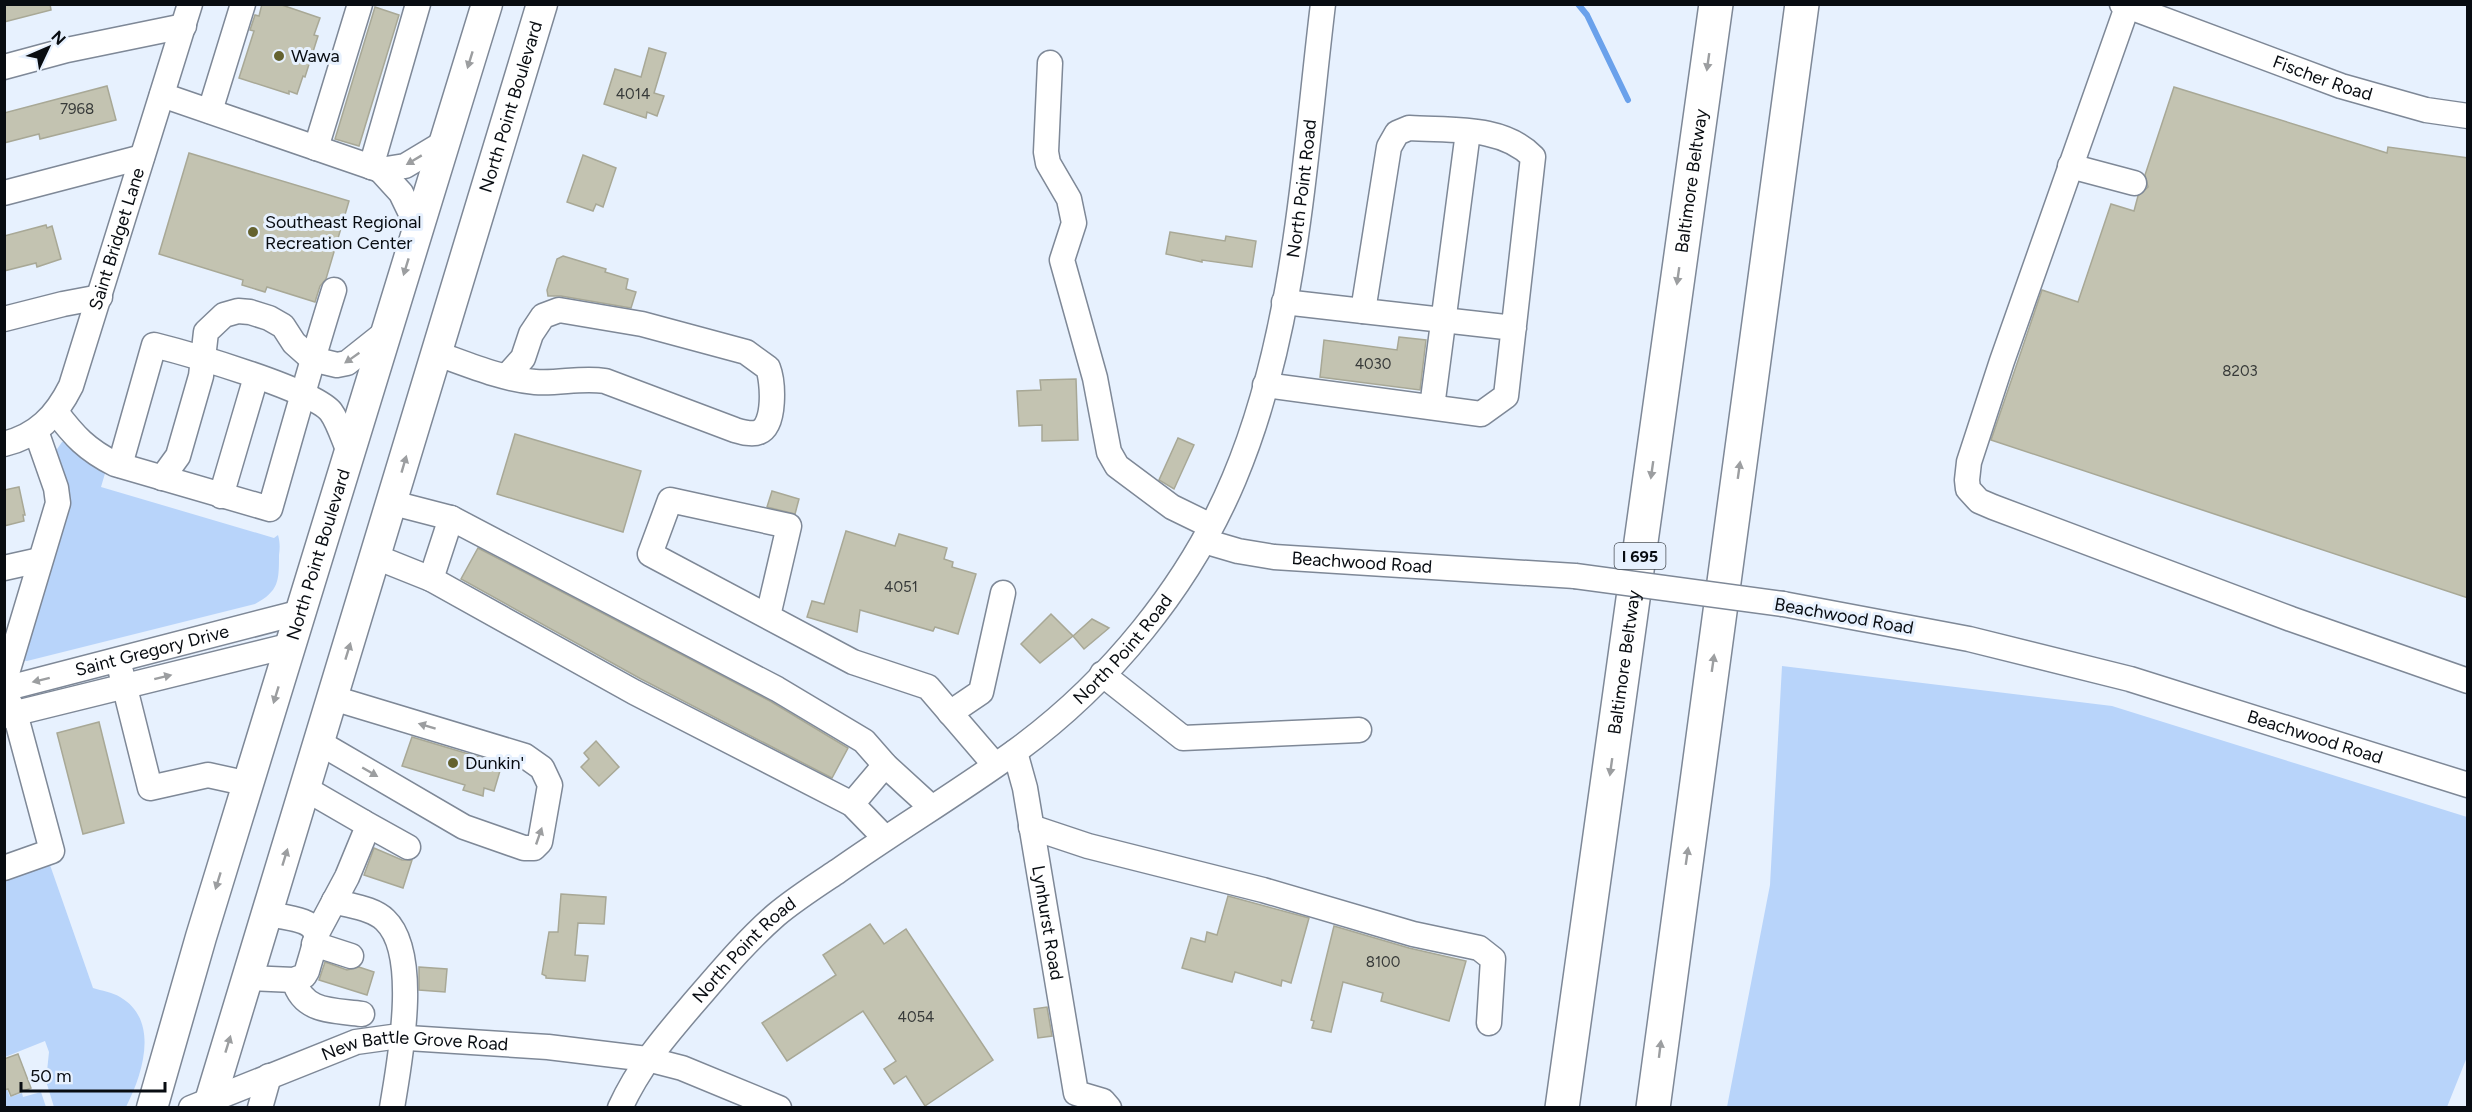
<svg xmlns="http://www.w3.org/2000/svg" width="2472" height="1112" font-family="Figtree,sans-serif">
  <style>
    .green { fill: #b8d4fa }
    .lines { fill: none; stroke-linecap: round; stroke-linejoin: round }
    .stream { stroke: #6aa1eb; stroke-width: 6 }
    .building { fill: #c3c3b1; stroke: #a8a896; stroke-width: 1.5 }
    .minor-casing { stroke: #7e8897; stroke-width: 27 }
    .major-casing { stroke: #7e8897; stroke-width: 33 }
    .highway-casing { stroke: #7e8897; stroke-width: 36 }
    .minor { stroke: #fff; stroke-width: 24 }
    .major { stroke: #fff; stroke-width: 30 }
    .highway { stroke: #fff; stroke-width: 33 }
    .minor-bridge-casing { stroke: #7e8897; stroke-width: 27; stroke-linecap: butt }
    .minor-bridge { stroke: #fff; stroke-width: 24 }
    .oneway { fill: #9c9ea0 }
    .poi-dot { fill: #64622f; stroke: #e7f1fe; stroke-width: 2 }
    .labels { text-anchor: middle; stroke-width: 6; stroke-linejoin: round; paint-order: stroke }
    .number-label { font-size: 15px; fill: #373a39 }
    .shield { fill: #e7f1fe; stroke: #4b5158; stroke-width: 1.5 }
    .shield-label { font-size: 16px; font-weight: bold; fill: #080c11 }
    .poi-label { font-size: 18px; fill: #080c11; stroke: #e7f1fe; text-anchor: start }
    .street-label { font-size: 18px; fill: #080c11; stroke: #e7f1fe }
  </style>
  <rect width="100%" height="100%" fill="#e7f1fe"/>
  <g class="green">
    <path d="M67,440L106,470L101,487L274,538L278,535C280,542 280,548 279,555C279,581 279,591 255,604L27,661L19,660L55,452L62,442Z"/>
    <path d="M1782,666L2112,706L2467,817V1057L2447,1107H1727L1770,885Z"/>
    <path d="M50,865L93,988C102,991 112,992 120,997C160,1020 143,1074 126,1107H54L46,1081L49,1052L45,1041L5,1057V881Z"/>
    <path d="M4,1082L10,1097L22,1093L23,1097L41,1092L46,1107H5Z"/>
  </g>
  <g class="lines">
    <path class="stream" d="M1578,4L1587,15L1628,100"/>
  </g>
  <g class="building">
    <path d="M4,4H50L51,10L4,22Z"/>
    <path d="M262,4H279L320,18L314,35L318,36L305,77L303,76L297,94L289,91V94L239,78L254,31L250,30L255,15L259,16Z"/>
    <path d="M375,7L399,15L359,146L335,139Z"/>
    <path d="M649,48L666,53L654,93L664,96L657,116L647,112L646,118L604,104L615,69L641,77Z"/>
    <path d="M107,86L116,120L40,139L39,134L4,143V113Z"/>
    <path d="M2174,87L2387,153L2388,147L2468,158V598L1991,440L2042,290L2078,302L2111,204L2134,211L2138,196L2148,187L2145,175Z"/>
    <path d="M189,153L349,201L326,279L320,286L315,302L267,287L265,292L242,285L243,280L159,254Z"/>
    <path d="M583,155L616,168L603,207L596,204L593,211L567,202Z"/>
    <path d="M46,225L47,228L52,226L61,259L37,267L36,263L4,271V236Z"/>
    <path d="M1170,232L1225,241L1226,236L1256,241L1252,267L1202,260V262L1166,254Z"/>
    <path d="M563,256L606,269L605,272L628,279L626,289L636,292L631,308L561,296H548L547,290L557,259Z"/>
    <path d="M1399,337L1426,340L1420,390L1320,377L1324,340L1397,350Z"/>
    <path d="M1076,379L1078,440L1042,441V425L1019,426L1017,391L1041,390L1040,380Z"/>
    <path d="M515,434L641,471L623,532L497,494Z"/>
    <path d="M1178,438L1194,445L1174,489L1159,480Z"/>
    <path d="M19,487L25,515H23L24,521L4,526V490Z"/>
    <path d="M772,491L799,499L795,514L767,507Z"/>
    <path d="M846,531L895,546L899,534L947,548L944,559L953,562L952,567L976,574L958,634L935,627L933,631L860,610L857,632L807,617L812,601L824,604Z"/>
    <path d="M478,548L770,701L848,748L832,778L641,679L461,579Z"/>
    <path d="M1051,614L1073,636L1040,663L1021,644Z"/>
    <path d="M1092,619L1109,628L1084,649L1073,636Z"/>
    <path d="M99,722L124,823L83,834L57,733Z"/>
    <path d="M412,737L502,764L494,791L484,788L483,796L463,790L465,785L402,766Z"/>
    <path d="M596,741L619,767L599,786L581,767L589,759L584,753Z"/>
    <path d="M374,848L402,860H412L403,888L364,875Z"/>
    <path d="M561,894L606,897L604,924L578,923L575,955L588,956L585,981L546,978V976L542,974L549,932H558Z"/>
    <path d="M1228,896L1309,918L1291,983L1282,980L1281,986L1235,972L1232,982L1182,968L1191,938L1205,942L1207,932L1217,935Z"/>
    <path d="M870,924L884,944L906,929L993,1060L925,1106L906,1076L894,1084L884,1069L896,1061L863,1011L787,1061L762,1023L836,975L823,955Z"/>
    <path d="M1334,926L1409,948L1466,961L1449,1021L1381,1001L1383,993L1343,982L1331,1032L1312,1028L1314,1021L1311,1020Z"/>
    <path d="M325,962L347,970L359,967L374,972L367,995L319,980Z"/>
    <path d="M419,967L447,969L445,992L419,990Z"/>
    <path d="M1047,1007L1052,1036L1038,1038L1034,1009Z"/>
    <path d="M18,1054L31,1088L11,1096L8,1089L4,1090V1059Z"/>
  </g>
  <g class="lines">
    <g class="minor-casing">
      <g id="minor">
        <path id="s1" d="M2122,4L2341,86L2426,110L2468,116"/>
        <path d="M2127,7L2002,361L1969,462L1967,480L1968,489L1979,501L1993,507L2291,619L2468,681"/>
        <path d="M1050,63L1046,152L1048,163L1069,199L1074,223L1062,260L1095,378L1109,452L1117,466L1172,507L1211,526"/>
        <path d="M4,67L67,50L184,26"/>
        <path d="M162,95L380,170L405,166L445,142"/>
        <path d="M210,111L243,4"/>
        <path d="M316,148L360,4"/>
        <path d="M2070,166L2134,183"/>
        <path d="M371,167L418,4"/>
        <path d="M380,170L401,193L418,228"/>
        <path d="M4,193L142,157"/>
        <path d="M1284,302L1363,311"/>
        <path d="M4,319L63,304L100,297"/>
        <path d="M438,354C469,365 502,379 535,382C559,384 581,377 605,381L735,430C742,432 752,435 759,432C776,425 773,381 768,368L746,352L642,324L559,310L543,316L531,334L523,358L507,376"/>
        <path d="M1265,385L1481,414L1506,396L1533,157C1502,125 1451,131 1409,128L1397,133L1389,147L1363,311L1514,328"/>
        <path d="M1432,407L1468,132"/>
        <path d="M56,412C74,436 87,450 115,464L270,509C291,436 311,363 334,290"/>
        <path id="s2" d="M4,444C37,436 56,416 71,386L190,4"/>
        <path d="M120,465L154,345C186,353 315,390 331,412C339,423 344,441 350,454"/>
        <path d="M162,478L178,456L201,376L206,332L224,315L238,311L250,312L269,318L283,326L294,343L312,359L337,365L347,363L386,332"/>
        <path d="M221,496L256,377"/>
        <path d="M393,503L451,518L777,689L864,741L885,765L931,807"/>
        <path id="s3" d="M1204,541L1238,551L1274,557L1575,576"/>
        <path d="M376,557L431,579L634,692L852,804L885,838"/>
        <path d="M4,568L40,560"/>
        <path d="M431,579L451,518"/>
        <path id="s4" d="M1783,604L1969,639L2130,679L2468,785"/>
        <path d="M768,616L789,526L670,500L650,554L853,662L928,687L995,765"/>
        <path d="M121,672L150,788L208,775L249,784"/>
        <path d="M1102,674L1183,738L1359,730"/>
        <path d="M4,683L58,503L56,488L36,431"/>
        <path id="s5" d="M4,689L301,612"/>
        <path d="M950,713L981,692L1003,593"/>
        <path d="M4,716L292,645"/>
        <path d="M320,743L464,827L524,848H534L540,842L550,785L542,768L525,756L333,698"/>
        <path id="s6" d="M1015,752L1025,788L1076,1093L1103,1101L1109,1108"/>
        <path d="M306,789L363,822L366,831L347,877L316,935"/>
        <path d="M852,804L885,765"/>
        <path d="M363,822L408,847"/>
        <path d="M1031,827L1088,846L1263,890L1413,934L1479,948L1493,959L1489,1023"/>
        <path d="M4,868L52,851L15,713L8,700"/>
        <path d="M334,901C350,906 373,908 385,920C421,954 399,1064 392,1108"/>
        <path d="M314,944L351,956"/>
        <path d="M248,978L294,980L304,976L307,971C310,960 314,949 316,938C318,918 281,917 267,914"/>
        <path d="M294,980C303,1013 333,1010 362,1014"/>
        <path id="s7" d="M191,1108L356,1042L392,1037L548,1047L647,1059L682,1068L779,1108"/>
        <path d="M260,1108L269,1076"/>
        <path id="s8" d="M620,1108C639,1067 662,1040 691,1006C718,975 745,942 776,915C795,899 817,885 838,871C896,830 958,793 1016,751C1109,683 1189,586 1234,479C1296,332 1304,161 1323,4"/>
      </g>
    </g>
    <g class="major-casing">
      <g id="major">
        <path id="s9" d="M152,1108L201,937L487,4"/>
        <path id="s10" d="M208,1108L542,4"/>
      </g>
    </g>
    <g class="highway-casing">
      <g id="highway">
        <path id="s11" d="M1562,1108L1716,4"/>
        <path d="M1653,1108L1802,4"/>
      </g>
    </g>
    <use href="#minor" class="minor"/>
    <use href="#major" class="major"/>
    <use href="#highway" class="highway"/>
    <g class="minor-bridge-casing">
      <path id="minor-bridge" d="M1575,576L1783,604"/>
    </g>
    <use href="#minor-bridge" class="minor-bridge"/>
  </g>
  <defs><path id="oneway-solid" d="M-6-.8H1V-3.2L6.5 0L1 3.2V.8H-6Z" transform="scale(1.5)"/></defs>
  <g class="oneway">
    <use href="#oneway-solid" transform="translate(470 60) rotate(107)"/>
    <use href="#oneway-solid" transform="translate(1708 62) rotate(98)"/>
    <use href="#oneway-solid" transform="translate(414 160) rotate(149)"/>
    <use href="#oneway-solid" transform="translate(406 267) rotate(107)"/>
    <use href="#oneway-solid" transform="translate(1678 276) rotate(98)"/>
    <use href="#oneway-solid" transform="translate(352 358) rotate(145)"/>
    <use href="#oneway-solid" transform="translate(404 464) rotate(-74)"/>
    <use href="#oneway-solid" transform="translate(1652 470) rotate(98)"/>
    <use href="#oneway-solid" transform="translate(1739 470) rotate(-82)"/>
    <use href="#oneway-solid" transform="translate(348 651) rotate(-73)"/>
    <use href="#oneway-solid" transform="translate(1713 663) rotate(-82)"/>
    <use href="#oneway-solid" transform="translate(163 677) rotate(-14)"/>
    <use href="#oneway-solid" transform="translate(41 680) rotate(166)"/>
    <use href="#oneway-solid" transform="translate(276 695) rotate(107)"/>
    <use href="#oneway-solid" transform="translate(427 726) rotate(-163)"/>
    <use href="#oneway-solid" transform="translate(1611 767) rotate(98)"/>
    <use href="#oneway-solid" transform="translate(370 772) rotate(30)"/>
    <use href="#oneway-solid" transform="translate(539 836) rotate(-71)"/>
    <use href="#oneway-solid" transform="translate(1687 856) rotate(-82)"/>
    <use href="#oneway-solid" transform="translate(285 857) rotate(-73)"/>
    <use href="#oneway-solid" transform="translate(218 881) rotate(107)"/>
    <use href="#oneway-solid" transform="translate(228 1044) rotate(-73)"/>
    <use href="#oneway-solid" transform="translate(1660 1049) rotate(-83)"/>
  </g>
  <g class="poi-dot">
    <circle cx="279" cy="56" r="6"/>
    <circle cx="253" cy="232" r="6"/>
    <circle cx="453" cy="763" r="6"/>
  </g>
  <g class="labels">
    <g class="number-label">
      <text x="633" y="99">4014</text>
      <text x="77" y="114">7968</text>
      <text x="1373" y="369">4030</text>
      <text x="2240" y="376">8203</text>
      <text x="901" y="592">4051</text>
      <text x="1383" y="967">8100</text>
      <text x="916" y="1022">4054</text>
    </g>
    <rect class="shield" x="1614.5" y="543" width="51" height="26" rx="4.5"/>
    <g class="shield-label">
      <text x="1640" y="562">I 695</text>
    </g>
    <g class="poi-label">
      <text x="291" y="62">Wawa</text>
      <text x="265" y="228">Southeast Regional<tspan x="265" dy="21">Recreation Center</tspan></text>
      <text x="465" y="769">Dunkin'</text>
    </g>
    <g class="street-label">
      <text dy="6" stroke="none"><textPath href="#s1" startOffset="214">Fischer Road</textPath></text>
      <text dy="6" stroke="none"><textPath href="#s10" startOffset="1046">North Point Boulevard</textPath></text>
      <text dy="6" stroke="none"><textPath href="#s11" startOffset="936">Baltimore Beltway</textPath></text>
      <text dy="6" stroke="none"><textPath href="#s8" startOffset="1192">North Point Road</textPath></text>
      <text dy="6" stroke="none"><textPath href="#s2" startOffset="246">Saint Bridget Lane</textPath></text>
      <text dy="6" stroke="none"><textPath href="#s9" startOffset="578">North Point Boulevard</textPath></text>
      <text dy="6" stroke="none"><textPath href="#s3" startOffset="160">Beachwood Road</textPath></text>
      <text transform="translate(1844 616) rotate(10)" y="6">Beachwood Road</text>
      <text dy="6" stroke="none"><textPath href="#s8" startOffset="688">North Point Road</textPath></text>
      <text dy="6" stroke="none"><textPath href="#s5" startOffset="153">Saint Gregory Drive</textPath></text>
      <text dy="6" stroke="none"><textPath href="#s11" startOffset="450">Baltimore Beltway</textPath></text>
      <text dy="6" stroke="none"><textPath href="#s4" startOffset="549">Beachwood Road</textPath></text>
      <text dy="6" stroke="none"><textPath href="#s6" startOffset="174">Lynhurst Road</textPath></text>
      <text dy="6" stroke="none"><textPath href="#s8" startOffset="202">North Point Road</textPath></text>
      <text dy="6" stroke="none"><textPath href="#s7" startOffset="236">New Battle Grove Road</textPath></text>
    </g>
  </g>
  <rect width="2472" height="1112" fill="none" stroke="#080c11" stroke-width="12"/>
  <g transform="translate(48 48) rotate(46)" stroke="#e7f1fe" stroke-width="4.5" paint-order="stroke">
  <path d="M0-4.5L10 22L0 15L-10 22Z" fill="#080c11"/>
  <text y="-9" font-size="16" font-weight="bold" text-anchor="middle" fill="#080c11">N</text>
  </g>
  <path d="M21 1082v9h144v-9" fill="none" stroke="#080c11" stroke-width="3"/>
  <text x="30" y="1082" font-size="18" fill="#080c11" stroke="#e7f1fe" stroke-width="4.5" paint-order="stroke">50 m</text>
</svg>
